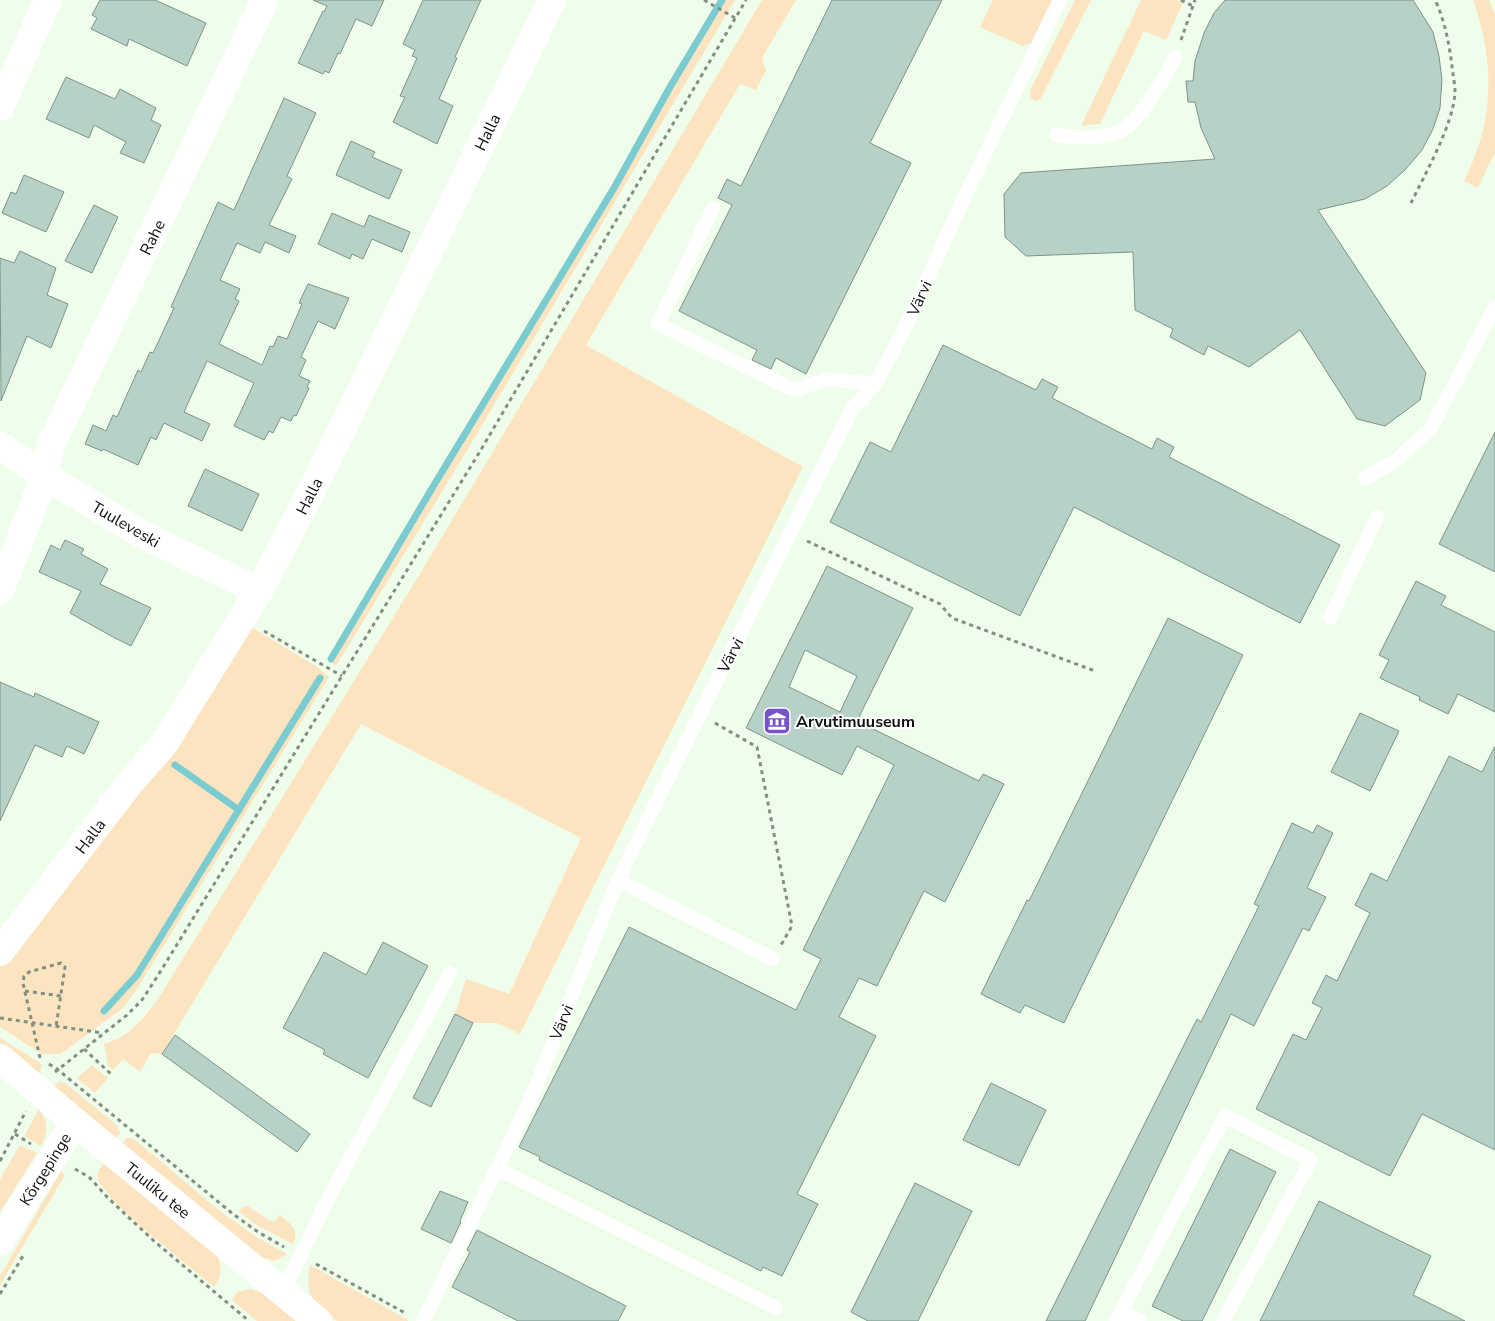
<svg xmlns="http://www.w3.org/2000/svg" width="1495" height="1321" font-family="'Nunito Sans',sans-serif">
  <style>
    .green { fill: #fce4c0 }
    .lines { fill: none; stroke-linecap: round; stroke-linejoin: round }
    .stream { stroke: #7accd1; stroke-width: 7 }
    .building { fill: #b7d1c7; stroke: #7b948b; fill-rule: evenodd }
    .path { stroke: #848f82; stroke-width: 3; stroke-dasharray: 4 4; stroke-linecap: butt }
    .service { stroke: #fff; stroke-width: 14 }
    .minor { stroke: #fff; stroke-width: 28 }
    .labels { text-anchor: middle; stroke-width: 4; stroke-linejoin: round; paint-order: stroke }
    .street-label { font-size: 16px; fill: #0d120c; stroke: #fff }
    .poi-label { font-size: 16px; font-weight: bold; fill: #0d120c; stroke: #fff; text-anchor: start }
  </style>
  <rect width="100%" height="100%" fill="#effeeb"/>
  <g class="green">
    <path d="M722,0H735L462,459L338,663L334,666L331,659L431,490L614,188L670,87Z"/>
    <path d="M762,0H796L762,58L766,71L756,90L740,84L586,345L803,467L520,1034L497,1023H473L455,1014L466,979L509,994L581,838L361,724L162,1054L151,1053L140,1072L123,1059L113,1070L108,1066L104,1044C141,1034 160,995 179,965L421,572Z"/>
    <path d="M993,0H1052L1031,43L1022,46L980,27Z"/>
    <path d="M1075,0H1091L1040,100L1035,101L1031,98L1030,91Z"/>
    <path d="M1141,0H1177L1183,3L1166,40L1144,31L1100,124L1081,126Z"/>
    <path d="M1473,0H1489L1495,15V152L1478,188L1464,181C1495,120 1495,63 1473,0Z"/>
    <path d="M250,626L317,667L329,677L135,992L123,1008L61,1054H42L0,1027V967L78,865Z"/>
    <path d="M0,1038L39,1062L42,1066L39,1075L0,1044Z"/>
    <path d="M92,1065L108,1078L95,1093L77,1078Z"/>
    <path d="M59,1081L65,1083L118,1126L120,1134L115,1139L53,1088Z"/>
    <path d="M39,1109C49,1121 48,1132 41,1146L24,1136Z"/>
    <path d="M126,1138H133L221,1212L255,1236L287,1254L274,1261L258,1256L122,1144Z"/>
    <path d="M20,1145L37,1153L0,1212V1179Z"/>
    <path d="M104,1163L216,1253C223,1267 222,1275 214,1287L140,1226L113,1200L98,1181L97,1173Z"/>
    <path d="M61,1171L65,1175L0,1285V1276Z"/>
    <path d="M248,1206L270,1221H275L280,1215C291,1224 300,1230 293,1244L256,1225L239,1212L242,1207Z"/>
    <path d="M310,1265L408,1320V1321H337C314,1301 304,1298 310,1265Z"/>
    <path d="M251,1289L264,1294L297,1321H257L232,1300L237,1292Z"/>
  </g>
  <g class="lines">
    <g class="stream">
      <path d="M331,659L431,490L614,188L670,87L722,0"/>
      <path d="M175,765L239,810"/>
      <path d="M104,1011L137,975L320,678"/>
    </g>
  </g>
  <g class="building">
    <path d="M100,0H155L206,23L187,66L129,39L127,46L91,29L97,18L92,15Z"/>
    <path d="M313,0H384L372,26L356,19L340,54L338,53L329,73L325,71L323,74L298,63L323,11L324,12L327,6Z"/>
    <path d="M423,0H481L455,57L457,58L439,99L453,106L437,144L393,122L405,97L400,96L417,58L412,56L415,50L403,44Z"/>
    <path d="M832,0H942L870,143L911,163L806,374L776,358L771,369L752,360L757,350L679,311L732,205L718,198L727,179L741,186Z"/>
    <path d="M1225,0H1413L1433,32L1439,56L1442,80L1440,108L1433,129L1422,150L1405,170L1387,186L1365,199L1318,210L1426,373L1420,400L1385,426L1357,419L1300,330L1249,367L1208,346L1204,355L1170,337L1173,329L1135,310L1133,252L1026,256L1005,237L1004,194L1021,173L1215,159L1201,128L1195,102H1188L1186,81H1193L1195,61L1204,33L1214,13Z"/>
    <path d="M66,77L115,99L120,89L156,108L151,120L161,125L144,163L120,153L126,142L94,125L89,138L46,119Z"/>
    <path d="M284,98L316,113L287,176L292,179L269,225L296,236L289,253L265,242L260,253L237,243L220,280L240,289L235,299L239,301L219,344L262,365L270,346L273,347L278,336L287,339L302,304L299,303L308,284L349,298L335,329L318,321L301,357L306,360L299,376L310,381L307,387L309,388L296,416L294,415L291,421L281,417L273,433L269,431L264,440L234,426L254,383L207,361L184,412L210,424L202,441L164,423L156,440L151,437L138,465L103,449L102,451L85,444L93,425L106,431L113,415L117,417L138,370L141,372L150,352L153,353L174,308L171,307L218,202L234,210Z"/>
    <path d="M351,141L375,152L372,157L402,170L389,199L336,175Z"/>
    <path d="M24,175L64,192L46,232L2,213L11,192L16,194Z"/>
    <path d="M94,205L118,217L92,273L65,261Z"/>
    <path d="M332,213L364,227L369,215L410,232L402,252L372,239L363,259L352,254L350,259L318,244Z"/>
    <path d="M20,251L56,268L47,295L68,304L51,348L27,336L1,401L0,258L14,263Z"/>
    <path d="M943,345L1036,390L1042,379L1058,387L1052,398L1152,449L1157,438L1174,447L1169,457L1340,545L1300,623L1074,507L1020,616L830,522L870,442L891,452Z"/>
    <path d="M1495,432V572L1439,544Z"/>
    <path d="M205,469L259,494L242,531L188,506Z"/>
    <path d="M65,540L84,549L81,554L108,569L100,584L151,608L131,646L113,637L70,613L81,591L39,572L51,545L60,550Z"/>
    <path d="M827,566L913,608L857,721L979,781L983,774L1004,784L945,902L924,891L877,986L859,978L839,1017L876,1036L797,1194L818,1204L782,1276L763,1267L761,1271L539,1160L540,1157L519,1147L629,927L796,1010L821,959L803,950L894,765L857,746L842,775L746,728ZM805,650L857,676L840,712L789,687Z"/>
    <path d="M1416,581L1446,596L1441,605L1495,632V712L1458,694L1448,714L1419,700L1420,697L1380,678L1389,660L1379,655Z"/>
    <path d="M1168,618L1243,655L1064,1023L1025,1005L1020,1013L981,994L1027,900L1029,901Z"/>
    <path d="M0,682L34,697L35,693L99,722L84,754L67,746L62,757L35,745L0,821Z"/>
    <path d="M1360,713L1399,731L1370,791L1331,772Z"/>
    <path d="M1495,746V1150L1422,1114L1390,1176L1256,1109L1293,1034L1306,1040L1322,1008L1312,1003L1326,975L1337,981L1370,913L1355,905L1371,873L1387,881L1449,756L1482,772Z"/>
    <path d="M1292,823L1313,833L1317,825L1333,833L1307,888L1326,897L1309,931L1303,928L1254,1026L1231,1014L1085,1321H1046L1197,1019L1201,1022L1259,906L1254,904Z"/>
    <path d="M383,942L428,966L368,1078L323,1054L325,1050L283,1028L324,952L366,975Z"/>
    <path d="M455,1014L473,1023L431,1107L413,1098Z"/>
    <path d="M175,1035L310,1134L297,1152L162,1054Z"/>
    <path d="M991,1083L1046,1110L1019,1166L963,1140Z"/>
    <path d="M1230,1149L1276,1172L1202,1321H1183L1152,1306Z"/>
    <path d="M915,1183L972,1211L918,1321H868L851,1312Z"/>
    <path d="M440,1191L468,1202L460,1221L461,1222L451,1243L421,1229Z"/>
    <path d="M1319,1201L1431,1256L1413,1295L1465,1321H1260Z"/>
    <path d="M477,1230L626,1306L618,1321H518L452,1287L470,1252L467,1250Z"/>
  </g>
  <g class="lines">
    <g class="path">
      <path d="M704,0L735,18"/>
      <path d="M1181,0L1193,6"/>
      <path d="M1181,40L1195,0"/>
      <path d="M1411,203C1425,174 1453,125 1455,93C1455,87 1454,80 1453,74C1450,49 1446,23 1435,0"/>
      <path d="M807,541L940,604L952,618L1095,671"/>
      <path d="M264,631L342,676"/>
      <path d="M715,723L757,747L792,926L781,945"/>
      <path d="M25,991L61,996"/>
      <path d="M0,1018L103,1033"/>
      <path d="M84,1049L111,1074"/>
      <path d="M40,1058L23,983L24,976L29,972L61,963L65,967L56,1027"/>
      <path d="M49,1064L57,1069L233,1214L258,1232L284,1247"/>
      <path d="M55,1072L127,1015L142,1000L157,977L479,453L746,0"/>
      <path d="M15,1134L31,1144"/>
      <path d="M0,1161L26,1111"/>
      <path d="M75,1169L89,1177L109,1199L154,1241L249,1321"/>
      <path d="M316,1264L407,1314"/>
      <path d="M0,1294L23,1256"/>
    </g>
    <g class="service">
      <path d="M1056,135C1075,138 1112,140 1127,127C1143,114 1166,76 1175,57"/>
      <path d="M713,208L658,324L794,390L829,379L875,384"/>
      <path d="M1365,478L1396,461L1431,428L1495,307"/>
      <path d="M1330,618L1377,517"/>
      <path d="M618,880L773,959"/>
      <path d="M498,1169L776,1308"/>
      <path d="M283,1292L327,1201L450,973"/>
      <path d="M1121,1312L1140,1321"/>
      <path d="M423,1321L529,1103L618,880L852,409L875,384L903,332L971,183L1060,0"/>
      <path d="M1116,1321L1225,1116L1311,1160L1223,1321"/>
    </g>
    <g class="minor">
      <path d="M0,107L48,0"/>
      <path d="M0,446L45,476L143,535L259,591"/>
      <path d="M0,591L45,476L50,447L265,0"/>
      <path d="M0,952L129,784L164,744L259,591L316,482L552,0"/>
      <path d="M0,1058L75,1122L318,1321"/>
      <path d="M0,1241L75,1122"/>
    </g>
  </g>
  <defs>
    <g id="museum-square" transform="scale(1.4375)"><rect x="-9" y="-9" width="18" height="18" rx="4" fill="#7652cb" stroke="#fff"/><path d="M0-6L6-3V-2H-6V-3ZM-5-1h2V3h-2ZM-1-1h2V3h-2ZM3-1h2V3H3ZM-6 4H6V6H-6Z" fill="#fff"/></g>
  </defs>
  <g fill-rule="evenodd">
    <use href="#museum-square" x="777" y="721"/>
  </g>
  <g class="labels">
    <g class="street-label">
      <text transform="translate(487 132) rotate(-64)" y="6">Halla</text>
      <text transform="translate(152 237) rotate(-64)" y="6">Rahe</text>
      <text transform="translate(919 298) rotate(-66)" y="6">Värvi</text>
      <text transform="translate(309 496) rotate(-63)" y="6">Halla</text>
      <text transform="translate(126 524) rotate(30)" y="6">Tuuleveski</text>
      <text transform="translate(730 655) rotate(-63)" y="6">Värvi</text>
      <text transform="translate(90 836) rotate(-53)" y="6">Halla</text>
      <text transform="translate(561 1022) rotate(-68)" y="6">Värvi</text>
      <text transform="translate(45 1169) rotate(-58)" y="6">Kõrgepinge</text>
      <text transform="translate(158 1190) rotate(39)" y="6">Tuuliku tee</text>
    </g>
    <g class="poi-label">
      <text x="796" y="727">Arvutimuuseum</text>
    </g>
  </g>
</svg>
